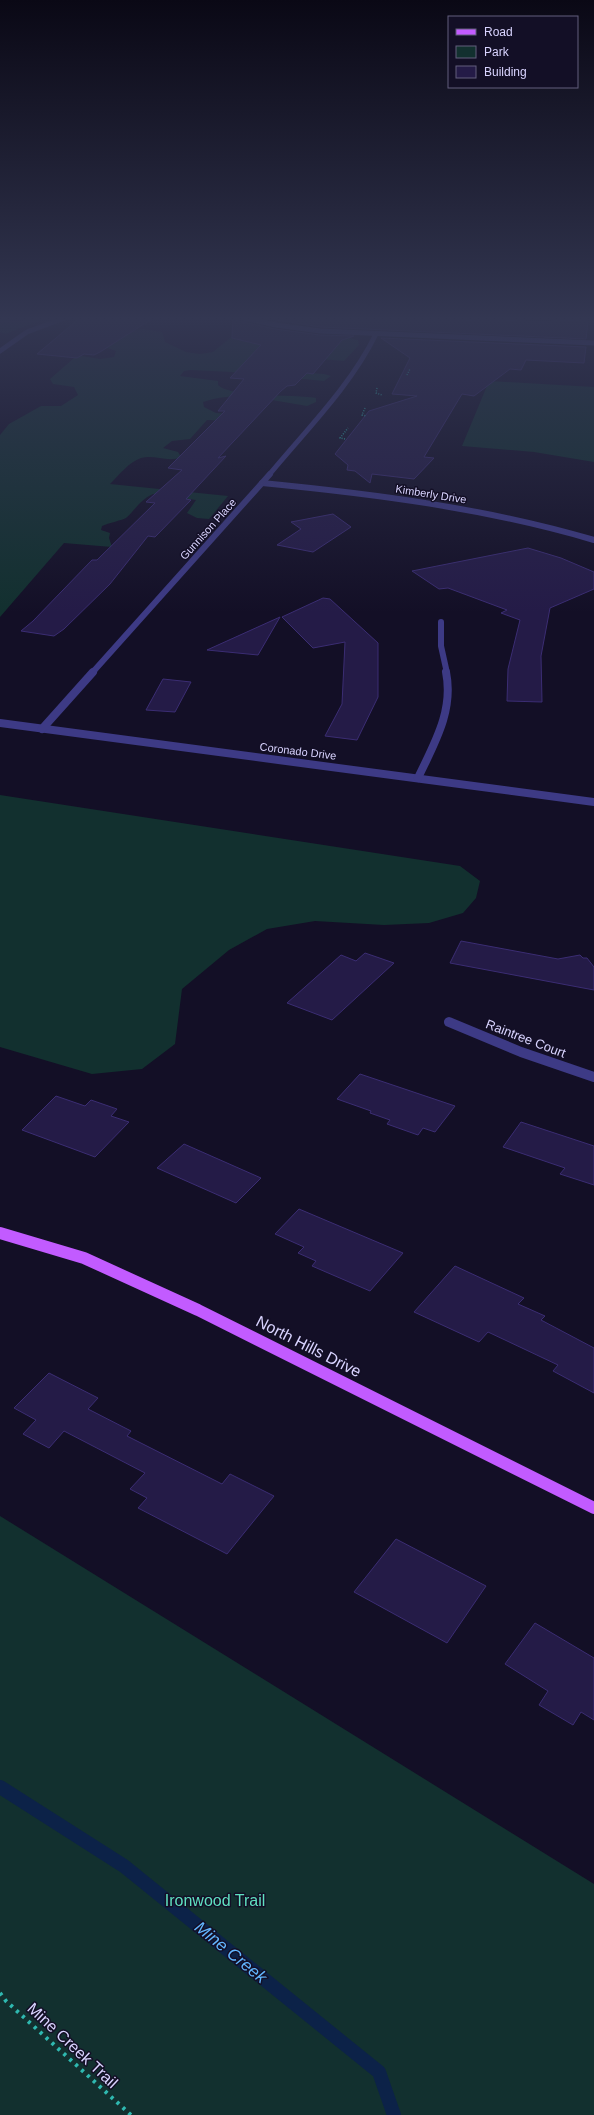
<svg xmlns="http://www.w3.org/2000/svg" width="594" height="2115" font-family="Arial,sans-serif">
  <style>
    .green { fill: #12302f }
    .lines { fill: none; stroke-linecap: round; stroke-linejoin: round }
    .stream { stroke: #0c2248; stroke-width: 14 }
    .building { fill: #241b47; stroke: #3b2d73 }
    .path-far1 { stroke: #2fb8b0; stroke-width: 1.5; stroke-dasharray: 1 1.5; stroke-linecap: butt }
    .path { stroke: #2fb8b0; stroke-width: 4; stroke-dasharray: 3 5; stroke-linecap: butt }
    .minor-far3 { stroke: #3d3a85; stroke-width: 5 }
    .minor-far2 { stroke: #3d3a85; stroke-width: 6 }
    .minor-far1 { stroke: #3d3a85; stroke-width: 8 }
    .minor { stroke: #3d3a85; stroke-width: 10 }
    .major { stroke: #c25bff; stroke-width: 12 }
    .labels { text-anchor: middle; stroke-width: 3; stroke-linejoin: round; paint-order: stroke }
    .far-street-label { font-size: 11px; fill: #d9d4ff; stroke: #130f26 }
    .street-label { font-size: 13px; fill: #d9d4ff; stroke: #130f26 }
    .near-street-label { font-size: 16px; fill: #d9d4ff; stroke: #130f26 }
    .near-park-label { font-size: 16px; fill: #5fe0c0; stroke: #130f26 }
    .near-water-label { font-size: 17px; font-style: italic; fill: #62b6ff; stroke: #130f26 }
  </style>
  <rect width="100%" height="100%" fill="#130f26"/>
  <g class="green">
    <path d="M34,317L47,318L5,334L0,332V319L18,322Z"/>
    <path d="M143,329L162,332L165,342L186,352L200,354L213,352L230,338L241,332L290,333L349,338L358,340L359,345L344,361L297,357L285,371L324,374L331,376L324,381L232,372L191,370L184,371L180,376L218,381V385C231,398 294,394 316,398V402L307,406C273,401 237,390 203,402L204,407L216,413L236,414L232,421L207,420L190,439L172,441L163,448L178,452L181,457C168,463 154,454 141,458C129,462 119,475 110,484L228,496L209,519L197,518L187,513L196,500L153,494C141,499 135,510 126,518C123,520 108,523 102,526L101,530L110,533L109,538L112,547L64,543L0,617V435L9,424L41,406H61L78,395L74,387L53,384L50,379L74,358L82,356L100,359L114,357L116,351L107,348L103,342L131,330Z"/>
    <path d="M489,381L594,387V462L534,452L462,446Z"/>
    <path d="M0,795L460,866L480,881L476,898L463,913L429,923L384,925L315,921L267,929L229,950L182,989L175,1044L142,1069L92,1074L0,1047Z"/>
    <path d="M0,1516L594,1884V2115H0Z"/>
  </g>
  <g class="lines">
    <path class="stream" d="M0,1787L124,1866L379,2072L394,2115"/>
  </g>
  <g class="building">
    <path d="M81,317H155L100,352L94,355L84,354L77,358L37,354Z"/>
    <path d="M233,317L238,321L275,329L320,335L354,336L342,340L313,374L307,373L295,385L287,386L281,391L218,458L226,456L186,499L191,500L155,537L148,536L110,584L64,629L54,636L21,631L33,621L92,560H97L155,503L146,502L182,470L168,468L225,411H218L244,379L230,378L261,345L232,338Z"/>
    <path d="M259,317H412L478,321L479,319L543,322L555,321V320L588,321L586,339L320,327Z"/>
    <path d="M381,338L586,347L584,363L526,360L521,370L510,369L474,396L462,394L424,457L434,458L414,479L372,474L370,483L355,471L347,470L348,465L335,454L369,411L417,396L392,394L410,358Z"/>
    <path d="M333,514L351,527L313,552L277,545L301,529L291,522Z"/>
    <path d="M528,548L561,558L594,572V589L550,608L541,656L542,702L507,701L508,669L520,620L501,613L507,610L448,588L439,589L412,571Z"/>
    <path d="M323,598L330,599L378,643V697L357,740L325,736L342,704L345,642L313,648L282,617Z"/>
    <path d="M280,617L258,655L207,650Z"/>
    <path d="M163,679L191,682L175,712L146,710Z"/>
    <path d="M461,941L558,959L580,955L583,958H587L594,967V990L450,963Z"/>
    <path d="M365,953L394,963L332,1020L287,1003L341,955L356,961Z"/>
    <path d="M360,1074L455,1106L435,1132L423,1128L418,1135L387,1124L390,1120L370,1113L371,1111L337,1099Z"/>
    <path d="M56,1096L85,1106L91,1100L117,1109L111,1116L129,1122L95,1157L22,1130Z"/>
    <path d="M521,1122L594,1146V1185L560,1174L565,1168L503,1147Z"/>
    <path d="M184,1144L261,1178L236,1203L157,1168Z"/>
    <path d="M299,1209L403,1253L370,1291L312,1266L316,1261L298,1253L304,1247L275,1234Z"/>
    <path d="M455,1266L524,1298L518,1304L545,1316L541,1320L594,1348V1393L553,1371L558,1365L488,1332L479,1342L414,1312Z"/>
    <path d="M49,1373L98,1398L88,1409L131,1431L127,1436L222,1484L230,1474L274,1496L227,1554L138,1508L147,1498L130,1489L145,1473L64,1431L49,1448L23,1434L36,1420L14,1408Z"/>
    <path d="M396,1539L486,1586L447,1643L354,1592Z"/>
    <path d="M535,1623L594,1658V1720L581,1712L573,1725L539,1705L548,1691L505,1664Z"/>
  </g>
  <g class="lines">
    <g class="path-far1">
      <path d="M407,375L410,369"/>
      <path d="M377,388L376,393L382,395"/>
      <path d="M365,408L362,415L366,416"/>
      <path d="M345,439L340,438L348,428"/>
    </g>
    <path class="path" d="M0,1993L6,2001L131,2115"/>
    <g class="minor-far3">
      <path d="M239,317L276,325L320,331L594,343"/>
      <path d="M0,351L27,332L67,317"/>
      <path d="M269,475C306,430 350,387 376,334"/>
    </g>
    <g class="minor-far2">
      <path d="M262,483C375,494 485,508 594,540"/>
      <path d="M441,622V646L447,673"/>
      <path d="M92,673L270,474"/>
    </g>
    <g class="minor-far1">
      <path d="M0,723L594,802"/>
      <path d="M42,729L93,672"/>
      <path d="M418,778C434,744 454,711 446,672"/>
    </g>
    <path class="minor" d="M449,1022L521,1052L594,1077"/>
    <path class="major" d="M0,1233L84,1258L198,1310L594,1508"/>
  </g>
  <linearGradient id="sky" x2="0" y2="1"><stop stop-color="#0a0815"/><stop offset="0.52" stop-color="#333752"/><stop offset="1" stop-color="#333752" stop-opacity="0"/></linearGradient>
  <rect width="594" height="613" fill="url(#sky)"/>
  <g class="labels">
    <g class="far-street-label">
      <text transform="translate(431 494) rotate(9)" y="4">Kimberly Drive</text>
      <text transform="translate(208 529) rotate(-48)" y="4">Gunnison Place</text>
      <text transform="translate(298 751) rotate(7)" y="4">Coronado Drive</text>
    </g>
    <g class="street-label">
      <text transform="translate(526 1038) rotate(21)" y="5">Raintree Court</text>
    </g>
    <g class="near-street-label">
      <text transform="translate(309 1346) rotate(27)" y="6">North Hills Drive</text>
      <text transform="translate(73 2045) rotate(43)" y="6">Mine Creek Trail</text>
    </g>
    <g class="near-park-label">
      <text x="215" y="1906">Ironwood Trail</text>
    </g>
    <g class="near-water-label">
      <text transform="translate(231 1952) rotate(39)" y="6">Mine Creek</text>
    </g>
  </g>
  <rect x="448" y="16" width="130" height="72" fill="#130f26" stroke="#625e7d"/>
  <rect x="456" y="29" width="20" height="6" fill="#c25bff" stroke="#625e7d"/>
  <text x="484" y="36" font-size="12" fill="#d9d4ff">Road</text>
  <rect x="456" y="46" width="20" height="12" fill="#12302f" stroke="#625e7d"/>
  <text x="484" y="56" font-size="12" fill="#d9d4ff">Park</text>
  <rect x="456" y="66" width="20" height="12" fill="#241b47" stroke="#625e7d"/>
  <text x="484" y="76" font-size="12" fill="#d9d4ff">Building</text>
</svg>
